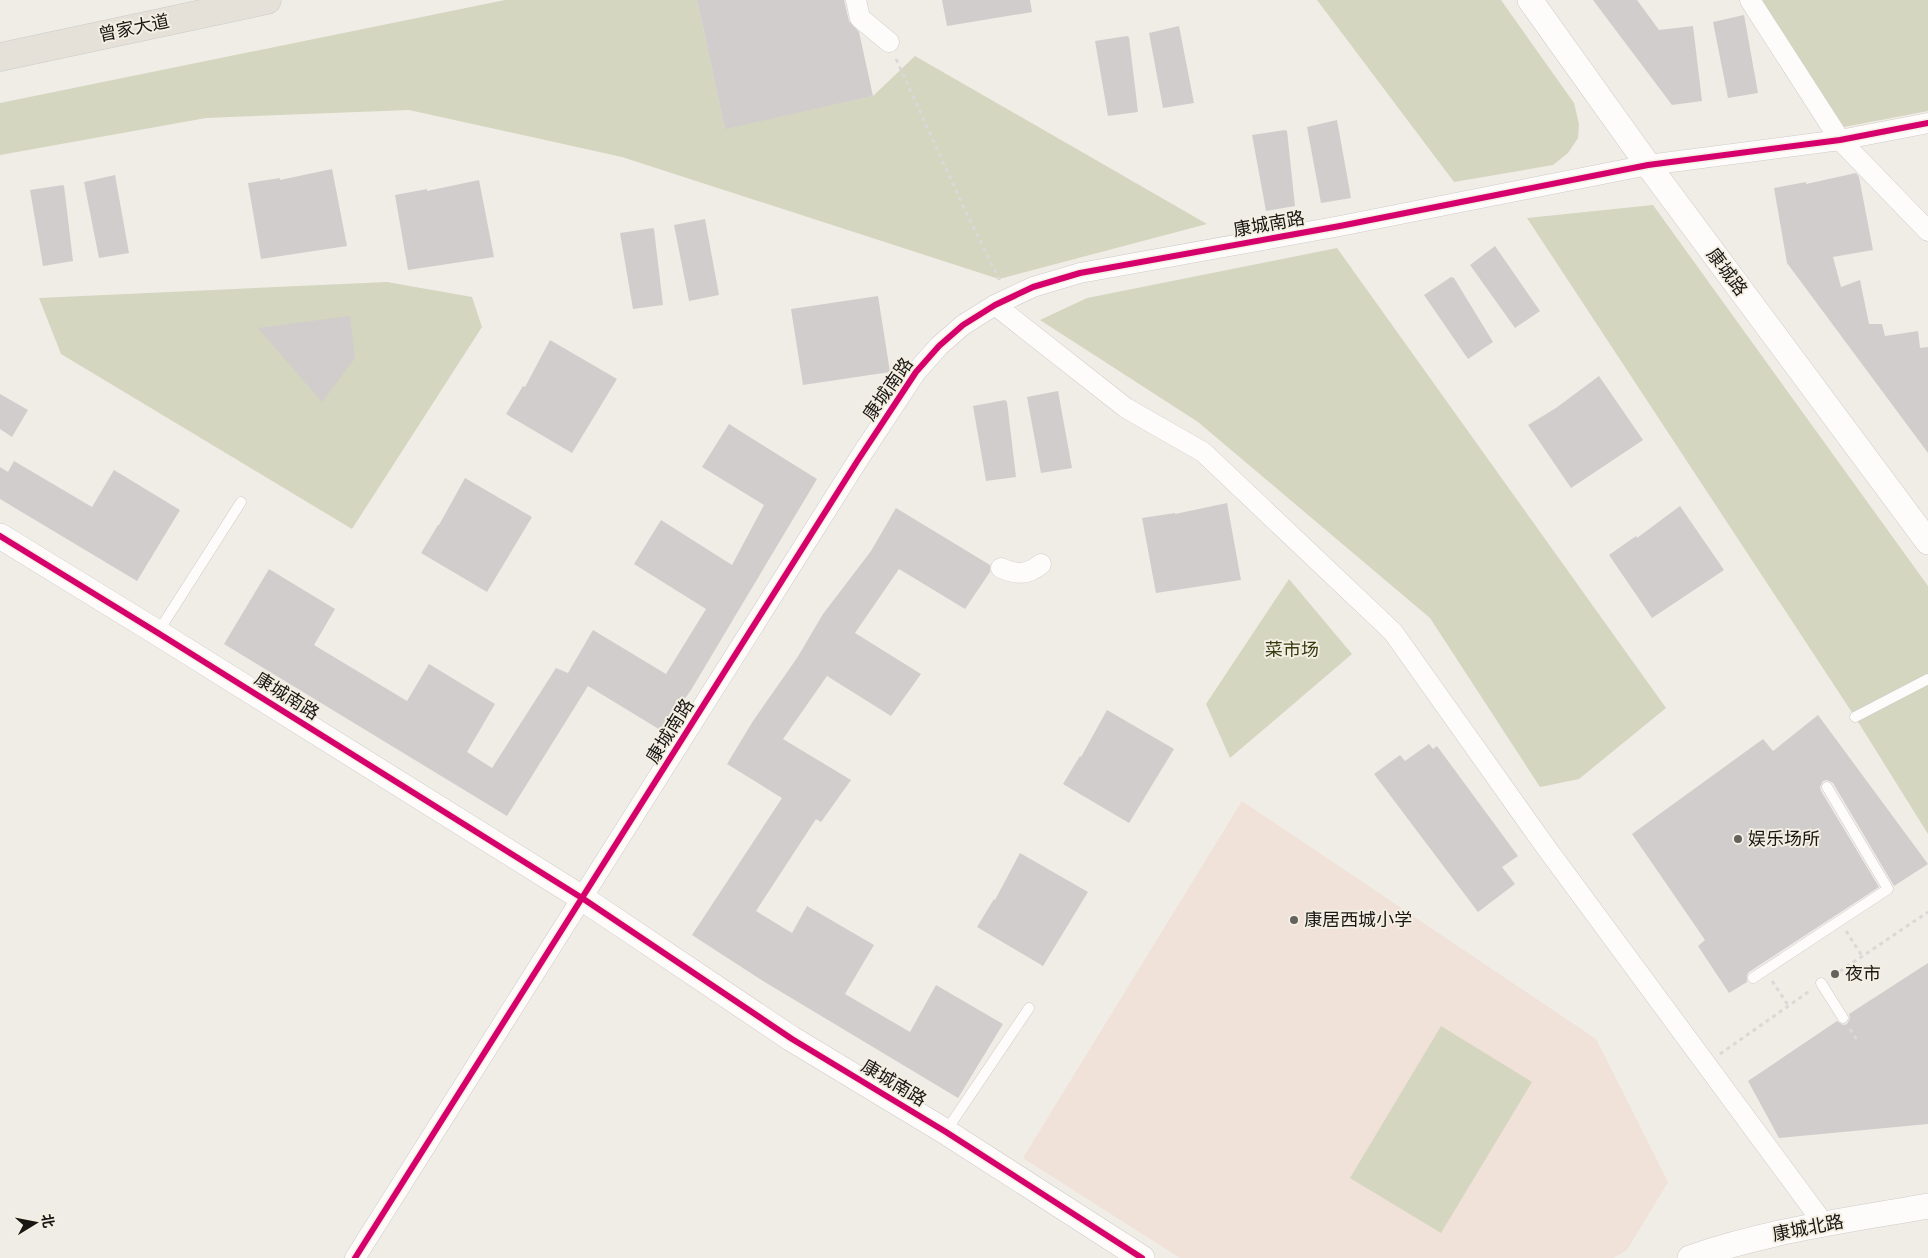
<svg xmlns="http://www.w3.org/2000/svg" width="1928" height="1258" font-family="'Archivo Narrow','Noto Sans SC',sans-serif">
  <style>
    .education { fill: #f0e1d9 }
    .green { fill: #d4d6bf }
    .building { fill: #d0cdcc }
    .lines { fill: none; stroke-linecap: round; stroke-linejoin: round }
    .service-casing { stroke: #cecbc7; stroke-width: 11 }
    .minor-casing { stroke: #cecbc7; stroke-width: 21 }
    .tertiary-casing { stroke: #cecbc7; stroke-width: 26 }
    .trunk-casing { stroke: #cbcac7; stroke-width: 29 }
    .path { stroke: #dad9d7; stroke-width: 3; stroke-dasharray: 4 4; stroke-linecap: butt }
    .service { stroke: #fdfcfb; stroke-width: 10 }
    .minor { stroke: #fdfcfb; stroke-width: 20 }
    .tertiary { stroke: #fdfcfb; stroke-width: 25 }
    .trunk { stroke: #e5e1d8; stroke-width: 28 }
    .cycleway-casing { stroke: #f4eee3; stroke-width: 9 }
    .cycleway { stroke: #d6006c; stroke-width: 6 }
    .poi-dot { fill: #64625d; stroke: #f4eee3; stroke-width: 2 }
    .labels { text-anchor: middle; stroke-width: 4; stroke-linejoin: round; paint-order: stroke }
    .street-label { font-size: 18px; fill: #191713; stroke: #f4eee3 }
    .park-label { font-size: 18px; fill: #363c10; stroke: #f4eee3 }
    .poi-label { font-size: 18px; fill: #191713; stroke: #f4eee3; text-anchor: start }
  </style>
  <rect width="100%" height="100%" fill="#f0ede7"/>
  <path class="education" d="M1242,801L1596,1039L1668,1182L1627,1250L1613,1258H1180L1023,1158Z"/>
  <g class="green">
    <path d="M505,0H697L725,128L873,96L915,56L1207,224L999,279L622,157L409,110L206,118L0,155V103Z"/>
    <path d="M1317,0H1501L1574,103L1579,124L1578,138L1568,153L1553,165L1454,182Z"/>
    <path d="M1760,0H1928V111L1844,127Z"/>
    <path d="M1653,205L1928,586V834L1855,717L1527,218Z"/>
    <path d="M1337,248L1666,708L1579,779L1540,787L1430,618L1198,422L1040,320L1087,298Z"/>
    <path d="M387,282L472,297L482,327L352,529L61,354L39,298Z"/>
    <path d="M1289,579L1352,654L1230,758L1206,704Z"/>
    <path d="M1441,1026L1532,1082L1441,1233L1350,1178Z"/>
  </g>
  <g class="building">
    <path d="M697,0H844L849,21L859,32L873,96L725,129Z"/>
    <path d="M942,0H1030L1032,12L947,26Z"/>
    <path d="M1593,0H1637L1659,30L1693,26L1702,101L1672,105Z"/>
    <path d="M1744,15L1758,93L1728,98L1713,22Z"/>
    <path d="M1179,26L1194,103L1163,108L1149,33Z"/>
    <path d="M1127,36L1129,37L1138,112L1108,116L1095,41Z"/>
    <path d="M1337,120L1351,198L1321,203L1307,127Z"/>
    <path d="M1285,130L1287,131L1295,206L1266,211L1252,135Z"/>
    <path d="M332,169L347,246L261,259L248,183L280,178V180Z"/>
    <path d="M1856,173L1859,177L1873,250L1833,257L1841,287L1860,280L1869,324H1882L1885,336L1918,331L1920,348L1928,347V453L1787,263L1774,188L1806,182V184Z"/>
    <path d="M115,175L129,253L99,258L84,182Z"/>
    <path d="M479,180L494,257L408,270L395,195L427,189V191Z"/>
    <path d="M63,185L64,186L73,261L43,266L30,190Z"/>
    <path d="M705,219L719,295L689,301L674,225Z"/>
    <path d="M653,228L654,229L663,305L633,309L620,233Z"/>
    <path d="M1495,246L1540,311L1515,328L1470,265Z"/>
    <path d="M1451,277L1454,278L1493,342L1468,359L1424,295Z"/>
    <path d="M878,296L890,372L803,385L791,309Z"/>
    <path d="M350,316L355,358L322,402L258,328Z"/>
    <path d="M550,340L617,379L572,453L506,414L523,386L525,387Z"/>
    <path d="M1599,376L1643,440L1571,488L1528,425L1556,408Z"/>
    <path d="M1058,391L1072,468L1041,473L1027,397Z"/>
    <path d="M0,394L28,410L12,437L0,429Z"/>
    <path d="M1005,400L1007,402L1016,477L986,481L973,406Z"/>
    <path d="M729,424L817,479L691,690L662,731L588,686L507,816L224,644L269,569L335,609L314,645L407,701L429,664L495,704L467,752L492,768L556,668L568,673L593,630L666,674L706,609L634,564L661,520L732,565L764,505L702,467Z"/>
    <path d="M14,461L92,507L114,470L180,510L137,581L0,499V467L8,472Z"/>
    <path d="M465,478L532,517L487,592L421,553L438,525H439Z"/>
    <path d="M1227,503L1241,580L1156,593L1142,518L1175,513V514Z"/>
    <path d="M1680,506L1724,570L1652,618L1609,555L1636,536L1637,538Z"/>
    <path d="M896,508L990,565V572L965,609L899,569L855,633L921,674L891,716L827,676L783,739L851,780L821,822L816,819L756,911L792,933L807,906L874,945L845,994L910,1032L936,985L1003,1024L958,1098L763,981L692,935L782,798L727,764L753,721L797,658L823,614L871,551Z"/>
    <path d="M1107,710L1174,749L1129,823L1063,784L1080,756L1081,757Z"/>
    <path d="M1818,715L1928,864L1894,886L1833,783L1827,780L1823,781L1820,787L1821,791L1879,887L1749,972L1747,975V982L1729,993L1698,946L1705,940L1632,834L1763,739L1773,751Z"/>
    <path d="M1429,744L1433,749L1437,746L1518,856L1502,867L1515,884L1478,912L1374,774L1400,755L1405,761Z"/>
    <path d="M1020,853L1088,892L1043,966L977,927L994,899L995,900Z"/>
    <path d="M1928,963V1124L1779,1138L1748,1081L1837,1021L1843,1025L1847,1024L1850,1018L1849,1014Z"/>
  </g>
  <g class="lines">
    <g class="service-casing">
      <g id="service">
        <path d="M158,632L241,502"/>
        <path d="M1855,717L1928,679"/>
        <path d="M1753,978L1888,889L1827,787"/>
        <path d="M1821,983L1843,1018"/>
        <path d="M946,1131L1029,1008"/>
      </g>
    </g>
    <g class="minor-casing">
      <g id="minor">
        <path d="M856,0L860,18L889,42"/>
        <path d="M1750,0L1840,140L1928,231"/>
        <path d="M995,305L1126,408L1203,452L1393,632L1545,846L1824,1224"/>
        <path d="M1001,568C1017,575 1028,575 1041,564"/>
        <path d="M355,1258L858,460L916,372L939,346L963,325L995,305L1033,287L1080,273L1340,226L1648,165L1840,140L1928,123"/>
      </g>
    </g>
    <g class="tertiary-casing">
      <g id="tertiary">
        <path d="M1530,0L1648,165L1928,542"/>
        <path d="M0,536L158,633L582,898L792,1039L946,1132L1142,1258"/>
        <path d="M1690,1258C1766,1231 1848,1220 1928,1206"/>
      </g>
    </g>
    <g class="trunk-casing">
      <path id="trunk" d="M0,57L267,0"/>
    </g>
    <g class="path">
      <path d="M896,59L965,210L999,279L998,283"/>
      <path d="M1846,931L1862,956"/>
      <path d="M1833,976L1928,912"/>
      <path d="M1772,981L1788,1005"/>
      <path d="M1850,1029L1859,1043"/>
      <path d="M1720,1054L1811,990"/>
    </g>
    <use href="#service" class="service"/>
    <use href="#minor" class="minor"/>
    <use href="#tertiary" class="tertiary"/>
    <use href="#trunk" class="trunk"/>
    <g class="cycleway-casing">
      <g id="cycleway">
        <path d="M0,536L158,633L582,898L792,1039L946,1132L1142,1258"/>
        <path d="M355,1258L858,460L916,372L939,346L963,325L995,305L1033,287L1080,273L1340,226L1648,165L1840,140L1928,123"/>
      </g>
    </g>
    <use href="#cycleway" class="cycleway"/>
  </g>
  <g class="poi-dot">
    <circle cx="1738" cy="839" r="5"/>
    <circle cx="1294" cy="920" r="5"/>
    <circle cx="1835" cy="974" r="5"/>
  </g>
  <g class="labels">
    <g class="street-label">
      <text transform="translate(134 28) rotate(-12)" y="6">曾家大道</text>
      <text transform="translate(1269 224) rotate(-10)" y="6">康城南路</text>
      <text transform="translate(1727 272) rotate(53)" y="6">康城路</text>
      <text transform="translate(888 389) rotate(-55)" y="6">康城南路</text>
      <text transform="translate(287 696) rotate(32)" y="6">康城南路</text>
      <text transform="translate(670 731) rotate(-58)" y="6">康城南路</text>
      <text transform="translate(894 1083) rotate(31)" y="6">康城南路</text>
      <text transform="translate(1808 1228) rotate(-11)" y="6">康城北路</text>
    </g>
    <g class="park-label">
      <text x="1292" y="656">菜市场</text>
    </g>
    <g class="poi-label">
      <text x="1748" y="845">娱乐场所</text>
      <text x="1304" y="926">康居西城小学</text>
      <text x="1845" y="980">夜市</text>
    </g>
  </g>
  <g transform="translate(35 1223) rotate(80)" stroke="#f4eee3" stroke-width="4" paint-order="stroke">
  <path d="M0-4L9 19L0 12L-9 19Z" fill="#191713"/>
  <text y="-8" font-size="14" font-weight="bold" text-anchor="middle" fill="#191713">北</text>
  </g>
</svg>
